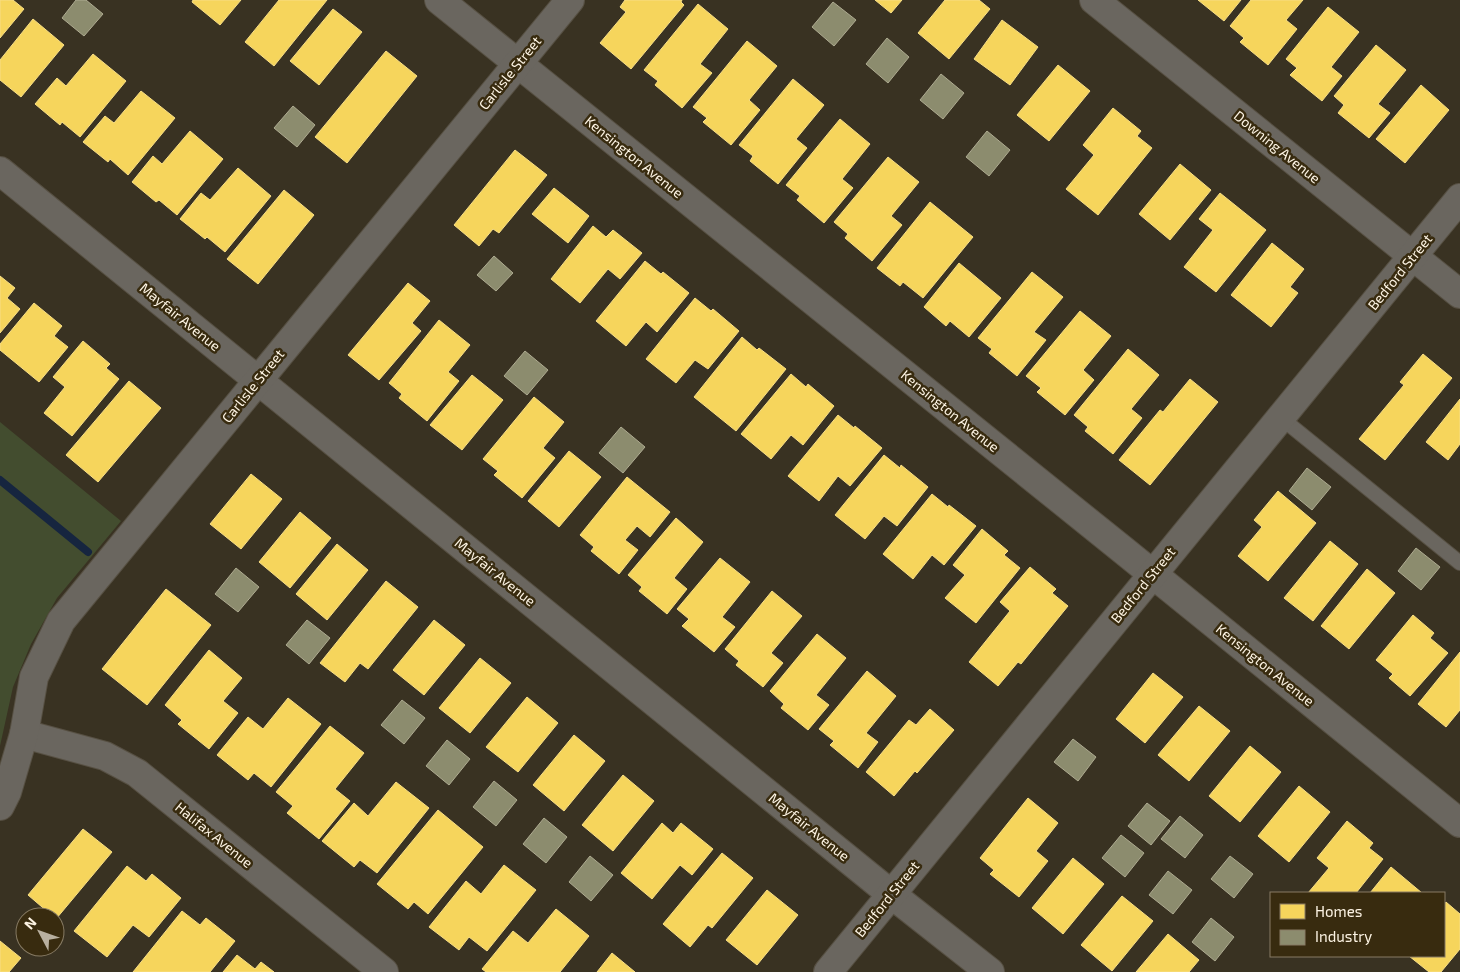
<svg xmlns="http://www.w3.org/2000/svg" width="1460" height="972" font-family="'Exo 2',sans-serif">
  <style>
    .green { fill: #434d2f }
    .homes { fill: #f6d55c; stroke: #f8de85 }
    .industry { fill: #8c8c6e; stroke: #aeab91 }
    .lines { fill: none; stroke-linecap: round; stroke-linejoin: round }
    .stream { stroke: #16253f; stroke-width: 8 }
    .lane-casing { stroke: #575043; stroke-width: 16 }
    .street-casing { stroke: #575043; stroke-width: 30 }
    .lane { stroke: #6a665f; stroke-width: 14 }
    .street { stroke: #6a665f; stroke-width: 28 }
    .labels { text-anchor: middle; stroke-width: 5; stroke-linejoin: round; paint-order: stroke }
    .street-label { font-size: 14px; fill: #fdf4e4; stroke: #382b0f }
  </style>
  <rect width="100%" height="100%" fill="#393222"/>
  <path class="green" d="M0,422L121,521L57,598L31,644L13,687L0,746Z"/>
  <g class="homes">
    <path d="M0,0H13L24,9L0,38Z"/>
    <path d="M193,0H241L220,25L192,2Z"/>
    <path d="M279,0H327L274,66L245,42Z"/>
    <path d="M625,0H682L681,2L684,5L631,69L600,43L626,12L620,7Z"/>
    <path d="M875,0H902L891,13Z"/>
    <path d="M945,0H979L990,9L949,59L918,33Z"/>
    <path d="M1198,0H1241L1224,21Z"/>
    <path d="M1251,0H1303L1286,20L1297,29L1268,65L1240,42L1244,38L1230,26Z"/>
    <path d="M698,4L728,29L700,64L712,73L682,108L655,85L658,81L644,70Z"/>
    <path d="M1328,7L1359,32L1331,67L1342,76L1322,101L1290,75L1297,68L1286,59Z"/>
    <path d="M333,9L362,32L319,85L290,61Z"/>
    <path d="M33,19L64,45L21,97L0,80V60Z"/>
    <path d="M1002,20L1038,47L1010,85L974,59Z"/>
    <path d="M747,41L777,66L749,100L760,110L731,145L703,122L707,118L693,107Z"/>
    <path d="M1376,45L1406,70L1378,104L1390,113L1369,138L1338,113L1344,105L1334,96Z"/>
    <path d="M386,51L417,76L347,163L315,137Z"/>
    <path d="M93,54L126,81L80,137L62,122L60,125L35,104L57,78L66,86Z"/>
    <path d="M1058,65L1090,91L1049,141L1017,115Z"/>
    <path d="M793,79L824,105L796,139L807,148L778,184L750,161L753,156L739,145Z"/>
    <path d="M1421,85L1449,110L1405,163L1376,139Z"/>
    <path d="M141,91L175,118L128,175L110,159L108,162L83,142L105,116L114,123Z"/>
    <path d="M1113,108L1141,131L1137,136L1152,148L1098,215L1066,189L1094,155L1083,145Z"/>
    <path d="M840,119L870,144L842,179L853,188L824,223L797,200L800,196L786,185Z"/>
    <path d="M190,131L223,159L177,215L159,200L156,202L132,182L153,156L162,164Z"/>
    <path d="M515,150L547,175L499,233L493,229L479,246L454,225Z"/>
    <path d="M888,157L919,182L891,216L902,225L872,261L845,238L848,234L834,222Z"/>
    <path d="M1180,164L1211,190L1170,240L1139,214Z"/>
    <path d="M238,168L271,196L225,252L207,237L205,239L180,219L201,193L210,200Z"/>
    <path d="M554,188L589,216L568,243L532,214Z"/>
    <path d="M284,190L314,215L258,284L227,259Z"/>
    <path d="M1220,193L1266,230L1216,292L1184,267L1213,230L1199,219Z"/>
    <path d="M930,202L973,237L923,298L903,282L900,286L877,268Z"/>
    <path d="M593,226L606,237L613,230L642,253L620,279L608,269L580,303L551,279Z"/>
    <path d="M1272,243L1304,269L1290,287L1298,293L1271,327L1231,295Z"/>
    <path d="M645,261L661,274L663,272L689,293L657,332L646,322L626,346L596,321Z"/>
    <path d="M959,263L1001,298L969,337L950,321L946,326L924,307Z"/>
    <path d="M1032,272L1063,297L1034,332L1046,340L1017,376L989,353L992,349L978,338Z"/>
    <path d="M0,276L15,288L7,298L20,309L0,333Z"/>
    <path d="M408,283L430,301L412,323L421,331L379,380L348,355Z"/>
    <path d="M695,298L711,311L713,309L739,331L708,369L695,360L676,383L646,359Z"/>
    <path d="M34,303L62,326L54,336L68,347L39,382L0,350V344Z"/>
    <path d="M1080,311L1111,336L1083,370L1094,380L1065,415L1037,392L1041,388L1026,376Z"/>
    <path d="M439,320L470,345L448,372L459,381L427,421L399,398L402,394L389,383Z"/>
    <path d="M742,337L757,350L759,348L786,369L736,431L694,397Z"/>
    <path d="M83,341L110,364L106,368L119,379L72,436L44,413L65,387L53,377Z"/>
    <path d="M1128,349L1159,375L1131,409L1142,418L1113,454L1085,431L1088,427L1074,415Z"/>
    <path d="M1423,354L1452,378L1385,460L1359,439L1404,385L1400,382Z"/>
    <path d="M791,374L806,387L808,384L834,406L803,445L791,435L771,459L741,434Z"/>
    <path d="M472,375L503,400L462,450L430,425Z"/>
    <path d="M1190,379L1218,402L1150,485L1119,460L1160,410L1163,412Z"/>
    <path d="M129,381L161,408L98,482L66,455Z"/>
    <path d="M534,397L564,422L543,448L555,458L522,498L494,475L498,471L483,459Z"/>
    <path d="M1460,399V444L1448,460L1426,442Z"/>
    <path d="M838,415L854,428L855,426L882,448L850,486L838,476L819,501L788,476Z"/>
    <path d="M569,451L601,477L559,527L528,501Z"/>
    <path d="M884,455L900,468L901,465L928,487L897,526L884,516L865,539L835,515Z"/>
    <path d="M251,474L282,499L241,549L210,524Z"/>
    <path d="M627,477L670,512L650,537L637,526L625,540L638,550L619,574L591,551L594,547L580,535Z"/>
    <path d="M1278,491L1316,523L1268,581L1238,556L1262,527L1254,520Z"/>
    <path d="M932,494L948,507L949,505L976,526L944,565L932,555L913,579L883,554Z"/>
    <path d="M300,512L331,538L290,588L259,562Z"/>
    <path d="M676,518L703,542L674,578L687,589L667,614L639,591L642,587L628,575Z"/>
    <path d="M982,529L1008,551L1004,555L1020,568L976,623L945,598L965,575L953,565Z"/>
    <path d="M1330,541L1358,564L1313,621L1284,598Z"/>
    <path d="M337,544L368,570L327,620L296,594Z"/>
    <path d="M720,558L750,582L722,617L735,627L714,652L682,626L689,619L677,609Z"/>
    <path d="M1030,567L1056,589L1052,593L1068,606L1021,664L1018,662L998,686L969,662L1010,611L1000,602Z"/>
    <path d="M1367,569L1395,593L1349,649L1321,626Z"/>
    <path d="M386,581L418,607L368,669L360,663L345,682L320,663Z"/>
    <path d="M166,589L211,625L147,705L102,669Z"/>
    <path d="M772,591L802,616L771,653L783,663L763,687L736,665L739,661L725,649Z"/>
    <path d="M1413,615L1434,633L1430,638L1448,653L1410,696L1389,678L1393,674L1376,660Z"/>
    <path d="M434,620L465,645L424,695L393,670Z"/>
    <path d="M817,634L846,658L816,695L829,705L808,730L781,708L784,704L770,691Z"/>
    <path d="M209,650L242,678L223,701L238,713L209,749L178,724L182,720L165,705Z"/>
    <path d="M1460,652V710L1446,727L1418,704Z"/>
    <path d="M480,658L511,683L470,733L439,708Z"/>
    <path d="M867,671L896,696L866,733L878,742L858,768L830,745L834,741L819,729Z"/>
    <path d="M1153,673L1183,697L1145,743L1116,719Z"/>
    <path d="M527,697L558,723L518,772L486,747Z"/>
    <path d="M288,698L321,724L271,787L254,773L248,780L217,755L248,717L263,729Z"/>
    <path d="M1199,706L1230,731L1189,781L1158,755Z"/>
    <path d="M930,709L954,730L917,773L915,771L894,796L866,772L909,720L916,725Z"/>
    <path d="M330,726L364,753L335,789L350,801L319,839L287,813L293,806L276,792Z"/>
    <path d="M574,735L605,761L564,811L533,785Z"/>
    <path d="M1250,746L1281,772L1240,822L1209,796Z"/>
    <path d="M623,775L654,801L613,851L582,825Z"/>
    <path d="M396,782L429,808L377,873L360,860L354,867L322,841L354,803L368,816Z"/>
    <path d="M1299,786L1330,812L1289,862L1258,836Z"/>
    <path d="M1028,798L1058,823L1036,851L1048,861L1019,897L990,874L994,870L980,858Z"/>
    <path d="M438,810L483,847L428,914L414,902L408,909L377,884Z"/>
    <path d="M1347,821L1373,843L1369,848L1383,859L1356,893H1308L1329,868L1317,858Z"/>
    <path d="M662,823L673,833L681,823L713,849L692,875L680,865L652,899L621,873Z"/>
    <path d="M83,829L112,852L56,919L28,895Z"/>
    <path d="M722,853L753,878L712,928L708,925L690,947L663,924Z"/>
    <path d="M1073,858L1104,884L1063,934L1032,908Z"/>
    <path d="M504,865L536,890L487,951L469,937L459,950L429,927L466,881L481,894Z"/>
    <path d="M127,866L146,881L152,874L181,898L149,937L133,925L107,957L74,931Z"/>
    <path d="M1391,867L1422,893H1370Z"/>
    <path d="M767,890L798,915L757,965L726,940Z"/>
    <path d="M1122,896L1153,921L1112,971L1081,945Z"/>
    <path d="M1446,902L1460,914V949L1441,972H1429L1409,956H1444V905Z"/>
    <path d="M556,909L589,936L560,972H486L482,969L513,931L528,943Z"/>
    <path d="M182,911L200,925L206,918L235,941L210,972H133Z"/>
    <path d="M1168,934L1199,960L1189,972H1136Z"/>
    <path d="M0,941L21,958L9,972H0Z"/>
    <path d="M612,953L635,972H597Z"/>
    <path d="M237,955L255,969L261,962L274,972H223Z"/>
  </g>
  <g class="industry">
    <path d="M76,0H86L103,14L84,36L62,18Z"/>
    <path d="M833,2L856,20L834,46L812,27Z"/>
    <path d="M887,38L909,57L888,83L866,64Z"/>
    <path d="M941,74L964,93L943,119L920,100Z"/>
    <path d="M293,106L315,125L297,147L274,128Z"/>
    <path d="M987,131L1010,150L989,176L966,157Z"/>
    <path d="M494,256L513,273L496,291L477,275Z"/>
    <path d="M525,351L548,370L527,395L504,376Z"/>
    <path d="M621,427L645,447L623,473L599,453Z"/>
    <path d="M1307,468L1331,487L1312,510L1289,491Z"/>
    <path d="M1416,548L1440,567L1421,590L1398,571Z"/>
    <path d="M236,568L259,587L238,612L215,594Z"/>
    <path d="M307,620L330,638L309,664L286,645Z"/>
    <path d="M402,700L425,718L404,744L381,725Z"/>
    <path d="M1073,739L1096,757L1078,781L1054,762Z"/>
    <path d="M447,740L470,759L449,785L426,766Z"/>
    <path d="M494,781L517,800L496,826L473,807Z"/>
    <path d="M1147,803L1170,821L1151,845L1128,826Z"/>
    <path d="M1180,816L1203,835L1185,858L1161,839Z"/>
    <path d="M544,818L567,837L546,863L523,844Z"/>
    <path d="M1121,835L1144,853L1125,877L1102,858Z"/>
    <path d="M590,856L613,875L591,901L569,882Z"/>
    <path d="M1230,856L1253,874L1234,898L1211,879Z"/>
    <path d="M1168,871L1192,890L1173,914L1149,895Z"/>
    <path d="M1211,918L1234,937L1215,961L1192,942Z"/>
  </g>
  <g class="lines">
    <path class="stream" d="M0,480L88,552"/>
    <g class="lane-casing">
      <path id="lane" d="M1280,417L1460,563"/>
    </g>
    <g class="street-casing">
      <g id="street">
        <path d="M439,0L1123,550L1460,823"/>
        <path d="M1094,0L1460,294"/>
        <path d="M0,171L891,894L990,972"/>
        <path d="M24,734L105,756L137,773L384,972"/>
        <path d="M0,806L7,792L24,734L34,677L61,621L570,0"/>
        <path d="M828,972L1460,198"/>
      </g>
    </g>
    <use href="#lane" class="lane"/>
    <use href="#street" class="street"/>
  </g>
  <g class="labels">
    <g class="street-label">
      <text transform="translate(510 73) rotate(-51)" y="5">Carlisle Street</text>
      <text transform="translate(1277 147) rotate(39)" y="5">Downing Avenue</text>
      <text transform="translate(634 157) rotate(39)" y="5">Kensington Avenue</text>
      <text transform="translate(1400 272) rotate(-51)" y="5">Bedford Street</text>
      <text transform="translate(180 317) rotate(39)" y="5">Mayfair Avenue</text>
      <text transform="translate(253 386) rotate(-51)" y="5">Carlisle Street</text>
      <text transform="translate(950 411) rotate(39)" y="5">Kensington Avenue</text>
      <text transform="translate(495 572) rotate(39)" y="5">Mayfair Avenue</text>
      <text transform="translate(1143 585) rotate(-51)" y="5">Bedford Street</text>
      <text transform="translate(1265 665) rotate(39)" y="5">Kensington Avenue</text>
      <text transform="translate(809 827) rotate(39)" y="5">Mayfair Avenue</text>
      <text transform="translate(214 835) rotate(39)" y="5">Halifax Avenue</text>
      <text transform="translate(887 899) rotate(-51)" y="5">Bedford Street</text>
    </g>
  </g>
  <rect x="1270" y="892" width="175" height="65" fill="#382b0f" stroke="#877b64"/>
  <rect x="1280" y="904" width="25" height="15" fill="#f6d55c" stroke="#877b64"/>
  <text x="1315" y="917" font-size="15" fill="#fdf4e4">Homes</text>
  <rect x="1280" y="930" width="25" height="15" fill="#8c8c6e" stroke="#877b64"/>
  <text x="1315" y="942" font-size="15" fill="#fdf4e4">Industry</text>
  <g transform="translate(40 932) rotate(311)"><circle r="24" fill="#382b0f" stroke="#877b64"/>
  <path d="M0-4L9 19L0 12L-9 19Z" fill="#b8b0a0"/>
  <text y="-8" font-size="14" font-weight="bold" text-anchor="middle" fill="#fdf4e4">N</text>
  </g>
</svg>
